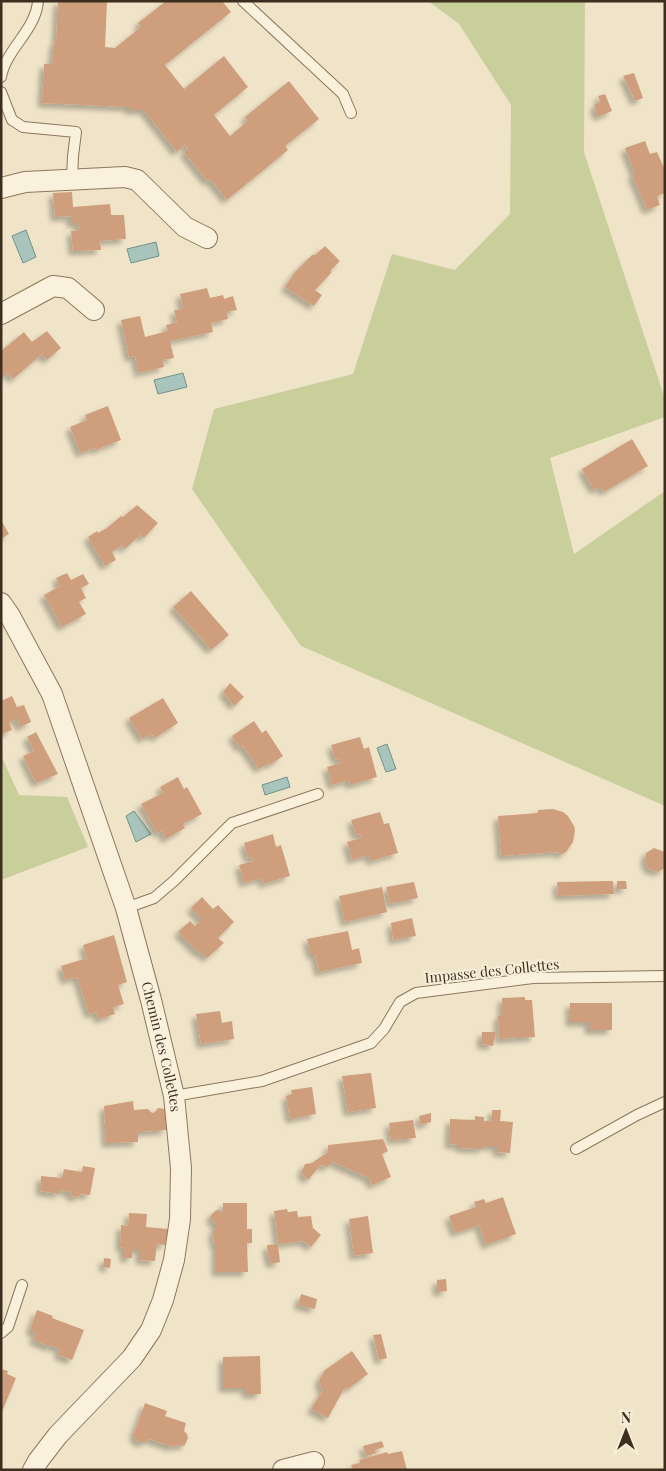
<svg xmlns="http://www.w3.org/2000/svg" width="666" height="1471" font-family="'Playfair Display',serif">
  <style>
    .green { fill: #c9cf9b }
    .water { fill: #a9c4bc; stroke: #6f938a }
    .building { fill: #cf9f7d; filter: url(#shadow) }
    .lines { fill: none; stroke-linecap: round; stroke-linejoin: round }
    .lane-casing { stroke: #8d765c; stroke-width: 12 }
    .street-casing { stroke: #8d765c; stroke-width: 22 }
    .lane { stroke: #faf1dc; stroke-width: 10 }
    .street { stroke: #faf1dc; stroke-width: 20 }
    .labels { text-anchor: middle; stroke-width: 4; stroke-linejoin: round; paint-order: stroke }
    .street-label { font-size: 14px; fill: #3d2e20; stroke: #f7eed8 }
  </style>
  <defs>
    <filter id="shadow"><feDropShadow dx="-4.5" dy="4.5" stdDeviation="2.5" flood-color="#0004"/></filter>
  </defs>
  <rect width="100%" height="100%" fill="#f0e4c8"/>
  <g class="green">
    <path d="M428,1H585L584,152L665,399V417L550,458L574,554L665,491V806L301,646L192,489L214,409L353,374L392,254L455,270L510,214L511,105L459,24Z"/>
    <path d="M1,755L19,795L67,797L88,847L1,880Z"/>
  </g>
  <g class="water">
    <path d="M26,230L36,257L23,263L12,236Z"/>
    <path d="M156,242L159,256L131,263L127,249Z"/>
    <path d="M183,373L187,387L158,394L154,380Z"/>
    <path d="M387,744L396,769L386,772L377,748Z"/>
    <path d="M287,777L290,787L265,795L262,785Z"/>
    <path d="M134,811L151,834L136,842L126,816Z"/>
  </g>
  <g class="building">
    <path d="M58,1H107L105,47L115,48L141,27L138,23L166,1H222L231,12L165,65L184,89L224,56L248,87L214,115L230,136L248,121L245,117L289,81L319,119L285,146L288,150L227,200L210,179L208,182L184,152L188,149L185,145L177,152L144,110H129V107L42,103L44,64H52L54,42H56Z"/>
    <path d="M634,73L643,98L635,101L623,76Z"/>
    <path d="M605,94L612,111L598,117L594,105L600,102L598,96Z"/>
    <path d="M645,141L650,154L657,152L665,170V193L657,196L660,205L647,210L632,175L635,174L625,148Z"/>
    <path d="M72,192L73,207L110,204L111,215H124L126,239L100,241L101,250L73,251L71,231L79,230L78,223H71V216L55,217L53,193Z"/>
    <path d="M325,246L340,261L331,270V273L316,289L315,290L322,295L314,306L285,287L295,272L312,255H315Z"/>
    <path d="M207,288L210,298L223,295L224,299L233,296L237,310L227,312L228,319L211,323L213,332L170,341L174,358L163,360L164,367L139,373L135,356L129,357L121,320L140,316L145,337L168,331L166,325L177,322L174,310L183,309L180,294Z"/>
    <path d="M47,331L61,348L47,360L42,354L13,379L8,373L1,379V351L24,332L32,342Z"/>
    <path d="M108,406L121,440L96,450L95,448L80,453L70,427L87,420L85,415Z"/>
    <path d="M632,439L648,466L604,492L601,487L594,490L582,469Z"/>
    <path d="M137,505L158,523L144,538L140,535L125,549L122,545L112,552L116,560L105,566L88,537L97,531L98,533L107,528L121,516L123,517Z"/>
    <path d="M1,520L9,534L1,539Z"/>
    <path d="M67,573L71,580L83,574L89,584L81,588L86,598L79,602L86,614L62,627L44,595L60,586L56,578Z"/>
    <path d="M191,591L229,635L211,650L173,607Z"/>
    <path d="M230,683L244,697L234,706L223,692Z"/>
    <path d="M12,696L17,707L24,705L31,722L20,727L17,719L9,722L12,730L2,734L1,701Z"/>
    <path d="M163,698L178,723L155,738L152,734L142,739L129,718Z"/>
    <path d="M254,721L262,733L266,730L283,756L270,765L269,763L259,769L243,746L240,748L232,736Z"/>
    <path d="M36,732L58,774L36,783L23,756L34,751L27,737Z"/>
    <path d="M360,737L364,749L369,747L377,777L350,785L349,780L332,785L327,767L340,763L339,759L336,760L331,745Z"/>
    <path d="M178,777L184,789L187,787L202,814L183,824L185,828L166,839L162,831L157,833L141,804L163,793L160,787Z"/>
    <path d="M553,809L563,812L568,816L574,826L575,831L573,842L566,852L559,855V852L501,856L498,816L538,813V810Z"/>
    <path d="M380,812L384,824L389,823L398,853L371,861L369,855L352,860L347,842L361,838L360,834L356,835L351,820Z"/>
    <path d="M273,834L276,847L281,845L290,876L263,884L262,878L244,883L239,865L253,861L252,857L248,858L244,843Z"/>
    <path d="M654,848L665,852V868L658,872L649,869L645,862L646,853Z"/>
    <path d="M609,881H613L614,894L558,896L557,882Z"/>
    <path d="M617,881H626L627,889H617Z"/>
    <path d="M414,882L418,898L390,904L386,887Z"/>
    <path d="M382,887L387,912L345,922L339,896Z"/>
    <path d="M202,897L213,909L218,905L234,922L218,938L224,943L207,958L200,951L199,953L178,932L190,921L195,926L202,920L191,908Z"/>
    <path d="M412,918L416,936L393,940L391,923Z"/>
    <path d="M348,931L352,950L359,948L362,963L319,972L315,954H311L307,939Z"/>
    <path d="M114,935L127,982L118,985L124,1004L113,1007L115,1014L99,1019L96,1012L89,1014L77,977L65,980L61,966L87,958L83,945Z"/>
    <path d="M525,997V1000H532L535,1037L499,1039L498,1016L502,1015V998Z"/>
    <path d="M570,1003H612V1030H589V1022H570Z"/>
    <path d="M220,1011L222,1023L232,1021L234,1039L201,1044L196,1014Z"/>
    <path d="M482,1032H496L493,1046L481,1044Z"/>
    <path d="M371,1073L376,1108L348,1112L342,1076Z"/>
    <path d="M312,1087L316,1114L290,1119L286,1096L292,1094L291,1090Z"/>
    <path d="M133,1101L134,1110L148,1109L152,1113L155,1112L158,1108L165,1109L167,1130L138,1132V1142L106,1143L104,1106Z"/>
    <path d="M492,1110H501L500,1121L513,1122L510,1153L497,1152V1146H483V1149L460,1148V1145L449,1144L450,1119L475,1120V1116L484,1117V1121H492Z"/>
    <path d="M431,1113V1122L420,1125L419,1116Z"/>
    <path d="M413,1120L416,1138L391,1140L389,1123Z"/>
    <path d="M383,1139L388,1151L382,1154L391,1177L372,1185L369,1178L333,1162L327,1167L322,1165L319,1167L308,1180L302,1174V1171L305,1164L312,1163L328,1152V1145Z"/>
    <path d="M83,1166L95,1168L90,1195L80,1194L79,1197L70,1196L71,1192L60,1190L59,1194L40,1191L41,1176L62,1178L64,1169L82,1172Z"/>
    <path d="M503,1197L516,1234L486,1245L479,1225L455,1233L449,1216L476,1207L474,1202L484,1199L486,1203Z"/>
    <path d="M223,1203H247V1229H252V1243H247L248,1272H216V1244H214L213,1229L216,1230V1224L211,1219V1215L215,1211L218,1210L223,1212Z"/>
    <path d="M287,1209L288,1212L297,1211L298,1217L311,1216L313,1228L321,1235L311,1247L303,1241L278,1244L280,1262L271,1264L268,1255L267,1245L278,1244L274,1211Z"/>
    <path d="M129,1213L147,1214L146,1227L168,1229L165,1245L157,1244L155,1261L140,1260V1249H133L132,1258H124V1248L120,1247L121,1225L128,1226Z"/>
    <path d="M368,1216L373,1253L354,1256L349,1219Z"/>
    <path d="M104,1258L111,1259L110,1268L103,1267Z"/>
    <path d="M446,1279L447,1291L437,1292V1280Z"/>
    <path d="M301,1294L317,1299L315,1309L298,1305Z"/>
    <path d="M37,1310L53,1316L52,1318L84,1330L72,1360L58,1355L60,1349L51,1345L50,1347L33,1340L36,1333L30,1330Z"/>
    <path d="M381,1334L387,1358L379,1360L373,1335Z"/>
    <path d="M352,1351L368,1374L348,1389L345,1387L328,1418L311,1409L323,1390L319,1383L320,1378L325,1370Z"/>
    <path d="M260,1356L261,1394H246V1388H223V1357Z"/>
    <path d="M1,1369L8,1371L7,1374L16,1378L1,1414Z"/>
    <path d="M145,1403L167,1411L165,1416L186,1423L184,1431L187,1434L188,1438L185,1445L182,1446L174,1445L173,1447L149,1439L145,1442H138L134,1436V1433Z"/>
    <path d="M382,1441L384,1447L375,1450L376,1453L366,1456L363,1446Z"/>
    <path d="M402,1451L407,1470H353L351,1465L360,1463L359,1460L387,1452L388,1454Z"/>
  </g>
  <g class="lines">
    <g class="lane-casing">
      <g id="lane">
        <path d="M243,1L343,94L351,113"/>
        <path d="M1,77C6,49 36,30 38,1"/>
        <path d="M1,92L12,120L23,127L76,132L73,156L72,179"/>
        <path d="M126,908L154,898L175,880L232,823L318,794"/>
        <path d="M174,1096L262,1081L371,1043L384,1029L400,1002L416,993L533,978L665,976"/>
        <path d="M576,1149L637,1115L665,1102"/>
        <path d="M1,1333L8,1327L22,1285"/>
      </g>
    </g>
    <g class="street-casing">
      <g id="street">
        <path d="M1,188L25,182L125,177L137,180L185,227L207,238"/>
        <path d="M1,314L53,286L68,288L94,310"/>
        <path id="s1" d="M1,603L10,616L52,694L126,908L151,1000L174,1096L181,1168L180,1219L174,1260L163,1300L151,1330L132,1358L58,1435L38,1461L33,1470"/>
        <path d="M283,1470L314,1462"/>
      </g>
    </g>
    <use href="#lane" class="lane"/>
    <use href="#street" class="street"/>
  </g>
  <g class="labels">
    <g class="street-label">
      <text transform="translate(492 971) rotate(-6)" y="5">Impasse des Collettes</text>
      <text dy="5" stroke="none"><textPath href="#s1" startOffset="474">Chemin des Collettes</textPath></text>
    </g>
  </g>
  <rect width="666" height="1471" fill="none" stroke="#3d2e20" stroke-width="5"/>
  <g transform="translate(626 1431)" stroke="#f7eed8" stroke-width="4" paint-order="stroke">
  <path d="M0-4L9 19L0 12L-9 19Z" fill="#3d2e20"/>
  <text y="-8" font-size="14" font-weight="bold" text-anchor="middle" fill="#3d2e20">N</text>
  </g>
</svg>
